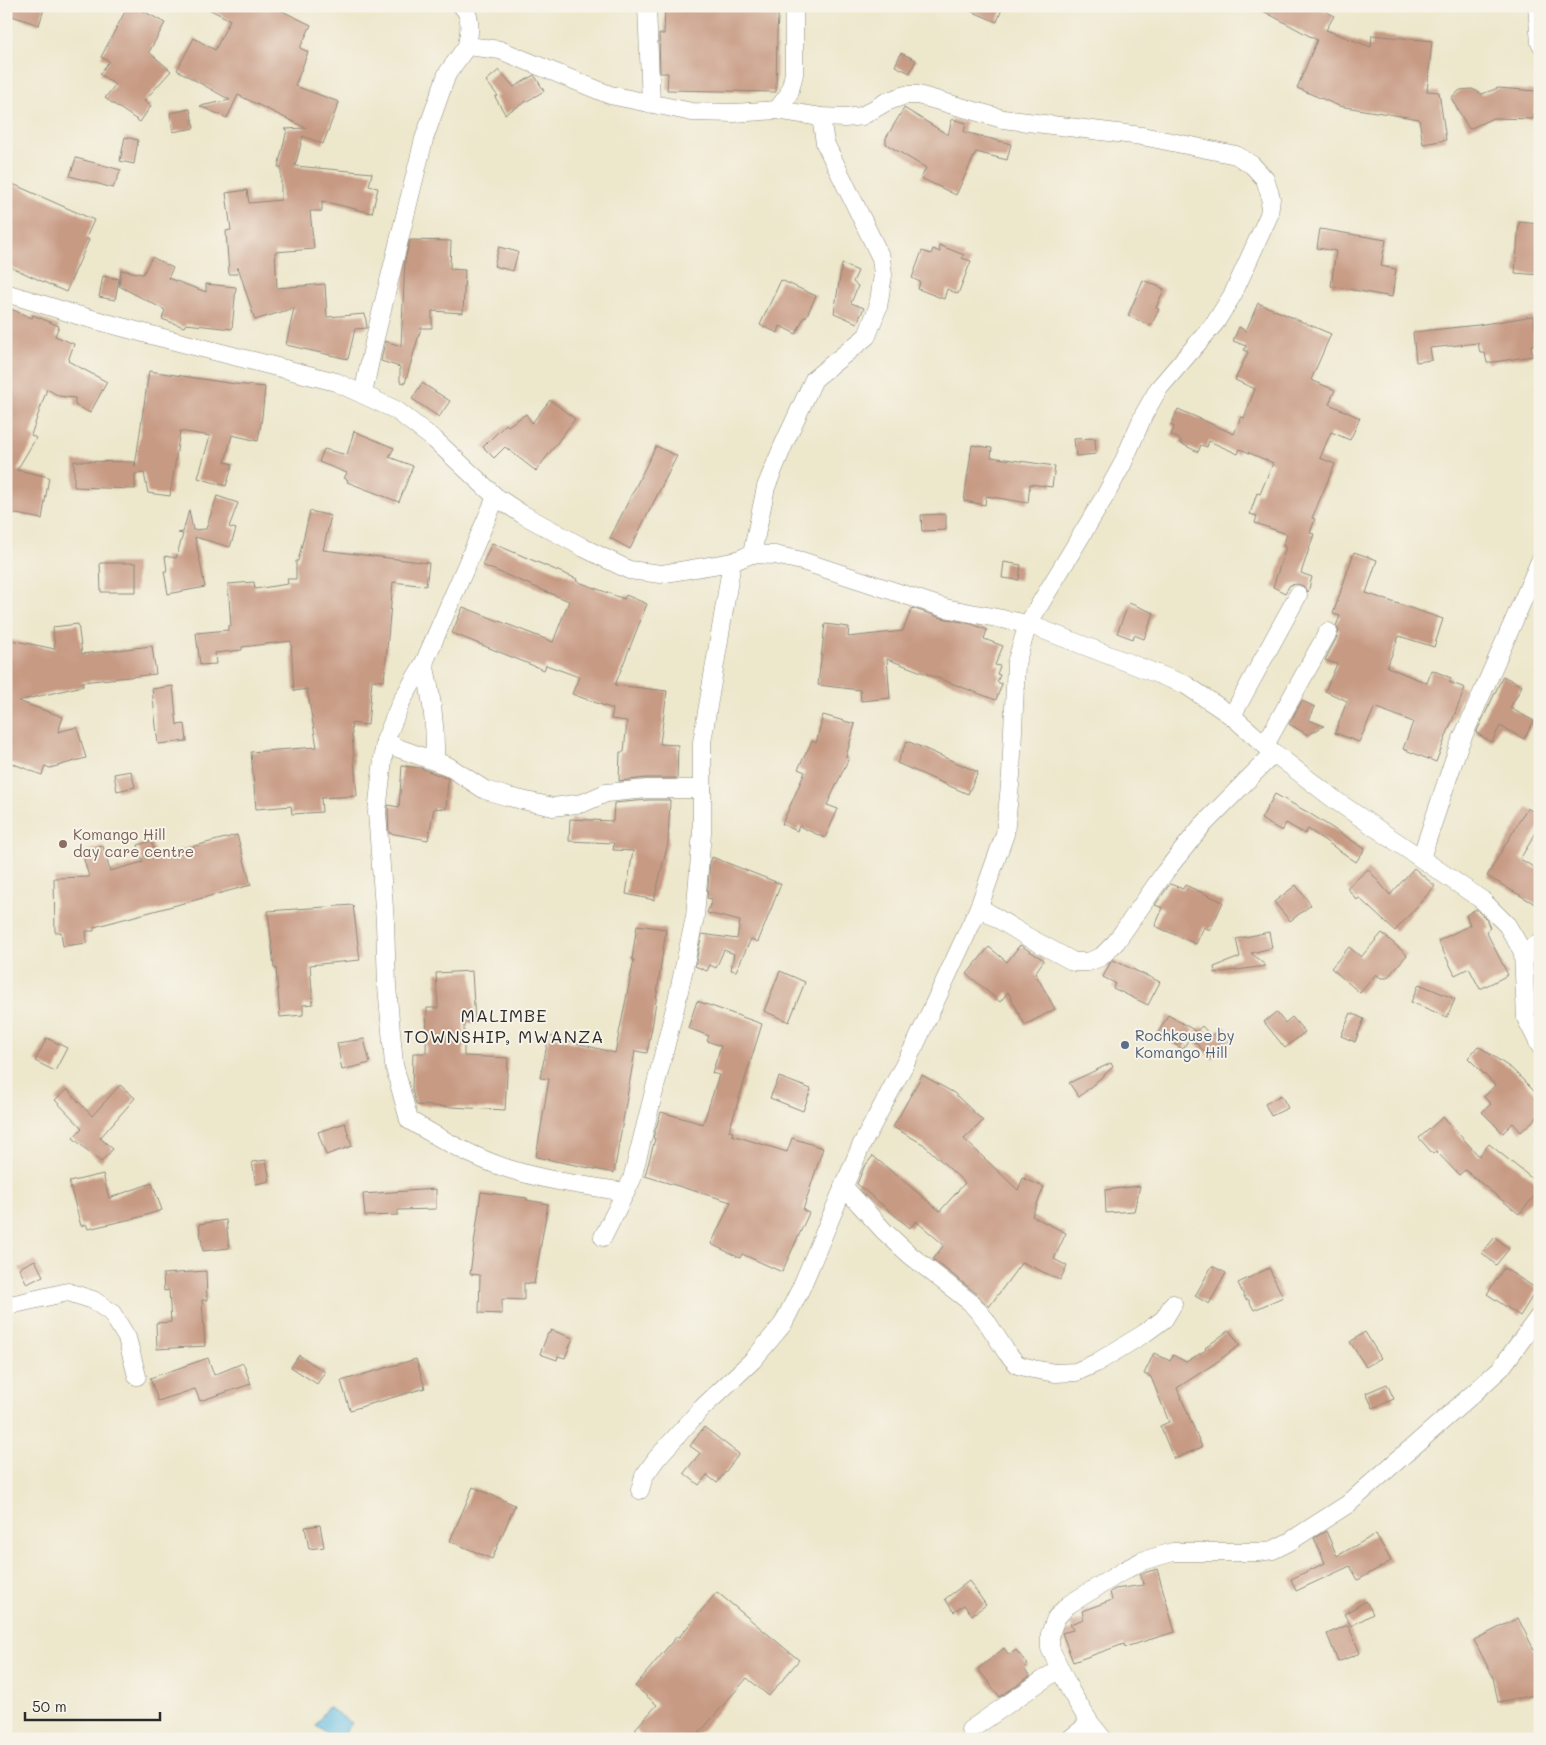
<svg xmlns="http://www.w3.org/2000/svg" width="1546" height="1745" font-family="Mali,sans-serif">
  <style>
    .water { fill: #68bfe5; stroke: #4a7588 }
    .building { fill: #c79a83 }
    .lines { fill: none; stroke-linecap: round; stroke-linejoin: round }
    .minor-casing { stroke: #8c897c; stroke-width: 19 }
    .minor { stroke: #fff; stroke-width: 18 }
    .education-dot { fill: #8d6e63; stroke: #f7f3e8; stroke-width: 2 }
    .service-dot { fill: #5c6f8a; stroke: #f7f3e8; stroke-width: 2 }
    .labels { text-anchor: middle; stroke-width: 4; stroke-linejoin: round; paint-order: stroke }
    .education-label { font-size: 15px; fill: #785e54; stroke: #f7f3e8; text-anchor: start }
    .service-label { font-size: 15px; fill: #4e5e75; stroke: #f7f3e8; text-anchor: start }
    .quarter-label { font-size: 18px; letter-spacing: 1px; fill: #2b2b2b; stroke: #f7f3e8 }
  </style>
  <rect width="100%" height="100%" fill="#f7f3e8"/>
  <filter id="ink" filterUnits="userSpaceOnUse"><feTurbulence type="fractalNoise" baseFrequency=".02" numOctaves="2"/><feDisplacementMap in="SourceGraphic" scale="10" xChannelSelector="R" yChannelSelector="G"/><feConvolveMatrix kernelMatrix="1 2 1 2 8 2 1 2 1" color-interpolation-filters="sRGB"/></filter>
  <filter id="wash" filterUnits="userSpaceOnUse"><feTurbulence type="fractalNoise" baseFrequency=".0096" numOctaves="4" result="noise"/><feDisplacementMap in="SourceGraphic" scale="20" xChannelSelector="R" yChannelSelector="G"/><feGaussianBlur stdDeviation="1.12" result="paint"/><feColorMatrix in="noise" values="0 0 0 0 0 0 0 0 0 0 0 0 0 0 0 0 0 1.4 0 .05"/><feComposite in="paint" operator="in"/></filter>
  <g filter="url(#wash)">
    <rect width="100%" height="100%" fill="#ede7cc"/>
    <path class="water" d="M328,1707L352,1723L341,1739H335L316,1725Z"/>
    <g id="blocks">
      <g class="building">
        <path d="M6,6H45L39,25L6,14Z"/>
        <path d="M128,6H134L165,23L149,52L171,71L144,101L151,106L140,122L105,98L115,85L100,74L109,61L101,57Z"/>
        <path d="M203,6H285L282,11L311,25L300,48L308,52L295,86L339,102L323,144L303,136L295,166L372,173L369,186L378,188L372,213L322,201V211H310L314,249L275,252L277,288L325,284L327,317L365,314L367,328L355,329L348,359L286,345L294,308L255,320L238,267L237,274H229L226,231L231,230L226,193L247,190L249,203L281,200V167H278L287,130L285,129L306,128L238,95L227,118L200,106L230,100L177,70L194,38L215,50L230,20Z"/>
        <path d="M665,6H779L777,31L776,92L667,90L668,73H660L659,34H664Z"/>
        <path d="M959,6H1003L997,22Z"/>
        <path d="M1254,6H1317L1334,16L1326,30L1371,47L1372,35L1432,41L1427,91L1439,92L1446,140L1423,144L1419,119L1339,106L1297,88L1317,40Z"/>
        <path d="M901,53L916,60L910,73L895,66Z"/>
        <path d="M499,70L514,87L534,75L535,76L544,91L505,114L495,97L498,96L486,81Z"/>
        <path d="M1498,88L1536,91L1533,119L1493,118L1469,129L1451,98L1460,90L1472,89L1482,94Z"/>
        <path d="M904,108L948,135L952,119L966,123L964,132L1011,144L1007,160L976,152L956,195L921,178L926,168L886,144V138Z"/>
        <path d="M190,109L194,128L173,132L170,113Z"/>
        <path d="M125,137L138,140L134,164L120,161Z"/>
        <path d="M76,158L121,170L113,188L70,176Z"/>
        <path d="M6,181L94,220L86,238L89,240L66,292L6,265Z"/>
        <path d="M1519,222L1540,224V275L1515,273Z"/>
        <path d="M1320,229L1386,240L1381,266L1396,269L1392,297L1331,286L1336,251L1317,248Z"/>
        <path d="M410,240L451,241L450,269L465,270L463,313L432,311V328H421L405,383L400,382V367L381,361L385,341L401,346L405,260Z"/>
        <path d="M939,245L964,255L962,258L971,261L958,294L947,289L944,299L918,289L920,282L912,278L922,251L931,254L933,249L940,252Z"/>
        <path d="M499,247L518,252L513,271L494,266Z"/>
        <path d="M152,257L173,268L168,278L206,292V284L236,287L232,329L186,324L184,327L162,319L165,310L119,286L121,270L143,274Z"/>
        <path d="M842,264L858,271L853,282L858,286L851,303L864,308L857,323L834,313Z"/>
        <path d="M103,276L119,279L115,300L99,297Z"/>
        <path d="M781,280L816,296L806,317H804L796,334L780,326L778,333L760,325Z"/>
        <path d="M1143,280L1164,289L1156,308L1159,309L1151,326L1128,316Z"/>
        <path d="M1258,303L1331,334L1311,380L1335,390L1329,404L1360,418L1350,440L1331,432L1320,458L1335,464L1312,518L1315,519L1310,533L1314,534L1301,573L1312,577L1308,592L1303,586L1298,584L1290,585L1285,593L1273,587L1286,547L1283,546L1287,534L1255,523L1257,516L1250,514L1257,493L1260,494L1273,463L1240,449L1238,454L1209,441L1207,447L1201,445L1198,452L1180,443L1181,440L1171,435L1174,427L1171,425L1178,409L1234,434L1241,417L1244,418L1255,389L1235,380L1248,352L1244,350L1246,346L1233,341L1239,327L1246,331Z"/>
        <path d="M6,307L32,318L33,315L59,326L55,336L74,344L68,361L107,382L90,413L75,405V398L59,396L47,389L31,435L36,438L17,470L49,477L42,519L6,512Z"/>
        <path d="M1533,316L1538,344L1531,345L1533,356L1487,363L1485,353H1480L1478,343L1430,348L1432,360L1416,362L1413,332L1478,325Z"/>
        <path d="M149,371L235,384L265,387L262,417L258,441L232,435L225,462L233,464L226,486L198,478L210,436L180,431L170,496L148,493L144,473L135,474V489L74,487V461L135,462V466Z"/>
        <path d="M422,383L450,401L439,417L412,399Z"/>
        <path d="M550,400L575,419L536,471L505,447L494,458L483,447L506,424L508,426L526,414L532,423Z"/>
        <path d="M354,431L394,448L389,457L413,466L399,502L347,482L348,480L344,478L347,473L319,462L324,449L347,455Z"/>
        <path d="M1095,438L1096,454L1076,456L1074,439Z"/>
        <path d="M972,445L992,448L991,457L1055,466L1052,487L1030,484L1028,503L986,496L985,505L964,501Z"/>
        <path d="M656,446L677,456L630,549L610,538Z"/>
        <path d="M217,496L238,503L229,527L236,529L230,547L195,537L205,587L168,594L164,571H167L165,556L176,558L183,534L178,533L183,532L189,510L193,530L206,529Z"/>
        <path d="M310,511L331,516L323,550L429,563L426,586L393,582L384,681L372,680L368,725L351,723L357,796L321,798L322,812L292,814L291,806L256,809L251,752L317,747L307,689L294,691L291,641L242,647V650L215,653L216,664L200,665L196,633L228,630V626H231L228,584L254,582L255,589L288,584L287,579H296V561H298Z"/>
        <path d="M946,514V530L922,531L921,515Z"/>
        <path d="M492,543L577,579L576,581L624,599L626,595L647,604L615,685L667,691L660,744L678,745L677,778H646L619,781L620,752H624L627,721L611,719L613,709L572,694L579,677L546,665L544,670L452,633L463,607L553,642L569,601L482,565Z"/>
        <path d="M1354,552L1377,560L1366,593L1443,619L1434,647L1399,636L1387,667L1427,683L1432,670L1451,678L1449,682L1465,688L1436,762L1403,749L1413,722L1375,707L1359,742L1335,733L1347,701L1325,691L1337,664L1325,660L1337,637L1339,631L1336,626L1340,616L1333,614Z"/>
        <path d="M1004,562L1021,565L1019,580L1002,578Z"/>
        <path d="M100,563H136V592H101Z"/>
        <path d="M1129,603L1154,613L1144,639L1134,635L1133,639L1117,633Z"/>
        <path d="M912,608L942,618L972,624L987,630L984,639L1003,646L995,665L1000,666L997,674L1000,675L997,682L1002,684L996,700L887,659L890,698L861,701L860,690L818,685L825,624L849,627L848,637L903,631Z"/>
        <path d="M78,624L82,654L152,646L156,674L82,682L83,686L18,701L63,717L58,732L77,727L86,758L50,768L45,766L42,775L6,761V639L55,649L53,627Z"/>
        <path d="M1503,676L1522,686L1510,708L1534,721L1524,739L1500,726L1492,742L1476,733Z"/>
        <path d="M173,686L177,725L185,724L187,741L158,744L152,689Z"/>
        <path d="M1302,701L1315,707L1309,720L1324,726L1308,735L1289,724Z"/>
        <path d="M823,715L855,724L846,757L849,758L827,805L838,809L825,838L799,826L797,831L782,824L805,772L798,769L812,741L816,743Z"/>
        <path d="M907,741L978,772L968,794L897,763Z"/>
        <path d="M402,766L421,768L448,779L446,809L434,808L428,840L389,833L388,805L399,807Z"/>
        <path d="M131,771L135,787L117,791L114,774Z"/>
        <path d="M1275,794L1309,813L1365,849L1356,862L1308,829L1305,834L1286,823L1282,831L1261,819Z"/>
        <path d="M648,800H670L668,843L654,900L626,894L633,851L613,850L614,843L569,841L570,819L613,821L614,803Z"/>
        <path d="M1527,808L1540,815V826L1520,859L1540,871V907L1487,876Z"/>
        <path d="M237,835L251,885L94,927V931H86L87,943L63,946L61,932H55L54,878L89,877L82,852L103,846L110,871L143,862L138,845L151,841L156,856Z"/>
        <path d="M712,857L781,884L758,942L751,939L736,971L731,970L734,954L724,950L716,968L710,965L707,971L695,966L702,934L737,939L740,921L707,913L712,899L707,898L710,863Z"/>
        <path d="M1414,868L1435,886L1395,931L1359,898L1357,900L1347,888L1368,869L1390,895Z"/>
        <path d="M1170,884L1183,889L1185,885L1223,902L1210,930L1204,927L1196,944L1155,926L1163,908L1155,905Z"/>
        <path d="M1296,885L1311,905L1290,921L1274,902Z"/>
        <path d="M353,905L360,960L310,965L313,1004L303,1005V1015L280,1017L276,968H274L268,911Z"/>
        <path d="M1476,909L1486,919L1490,928L1486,931L1508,975L1480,989L1469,968L1455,975L1438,941L1470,925L1466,915Z"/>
        <path d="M637,925L666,929L653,1022L647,1053L635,1051L614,1173L536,1157L549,1079L540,1078L549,1036L615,1053L634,960L632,959Z"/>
        <path d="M1269,932L1272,948L1251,953L1266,966L1215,973L1214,967L1240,957L1236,939Z"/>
        <path d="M1382,933L1407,955L1387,978H1381L1376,974L1360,993L1331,968L1349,947L1361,957Z"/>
        <path d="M1020,945L1044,960L1035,973L1055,1009L1025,1025L1008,992L1000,1002L967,974L989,947L1007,962Z"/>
        <path d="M1113,960L1160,982L1148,1005L1113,988L1115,983L1103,977L1110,963Z"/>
        <path d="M472,971L475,1023H464V1056L508,1058L505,1110L416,1105L412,1089L413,1053H426L427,1008H438L436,973Z"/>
        <path d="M780,971L805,982L789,1022L764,1011Z"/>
        <path d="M1419,984L1455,999L1447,1017L1411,1002Z"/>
        <path d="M697,1001L762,1024L729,1131L733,1132L732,1135L787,1152L792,1138L823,1148L803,1210L809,1213L782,1272L742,1254L740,1258L711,1244L731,1202L645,1176L655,1139L653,1138L661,1112L703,1124L719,1075L712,1073L721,1046L707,1041L709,1036L688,1028Z"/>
        <path d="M1276,1012L1285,1023L1292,1017L1305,1032L1285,1048L1264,1022Z"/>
        <path d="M1351,1013L1364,1019L1355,1042L1341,1036Z"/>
        <path d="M1168,1015L1194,1030L1183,1049L1157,1035Z"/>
        <path d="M1202,1026L1211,1036L1219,1029L1230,1040L1212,1059L1190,1037Z"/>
        <path d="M47,1038L67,1048L55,1071L35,1061Z"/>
        <path d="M364,1039L370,1063L342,1070L337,1043Z"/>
        <path d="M1478,1046L1512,1069L1540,1097V1114L1521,1132L1513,1123L1503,1133L1482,1112L1491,1104L1484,1097L1495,1085L1468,1058Z"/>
        <path d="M1111,1063L1113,1067L1079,1097L1069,1083Z"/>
        <path d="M922,1075L954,1093L983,1121L964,1139L1018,1190L1023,1178L1044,1187L1032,1216L1066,1233L1054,1259L1067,1266L1060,1280L1022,1262L989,1307L977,1294L933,1259L944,1245L916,1221L910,1228L857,1184L864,1167L873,1156L940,1211L965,1183L923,1144L893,1127Z"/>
        <path d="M779,1077L811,1089L803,1111L770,1098Z"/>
        <path d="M120,1085L135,1098L100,1138L113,1149L101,1162L73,1138L82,1128L55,1100L67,1089L92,1116Z"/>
        <path d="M1281,1095L1288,1108L1271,1116L1265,1104Z"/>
        <path d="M1443,1117L1479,1156L1489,1144L1540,1185V1190L1519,1214L1465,1170L1459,1175L1436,1151L1433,1154L1419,1138Z"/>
        <path d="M345,1123L352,1146L326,1155L318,1132Z"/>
        <path d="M266,1160L270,1181L256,1184L252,1162Z"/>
        <path d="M103,1174L109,1198L152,1183L162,1210L140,1217L88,1229L86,1224L81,1226L69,1182Z"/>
        <path d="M1140,1186L1134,1211L1106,1213L1105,1190Z"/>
        <path d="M436,1189V1209L398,1210V1215L365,1216L363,1194Z"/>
        <path d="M481,1192L527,1198V1200L548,1204L534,1284L524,1283V1300L502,1299V1314L479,1313L480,1275L470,1274Z"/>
        <path d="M226,1220L229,1248L203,1251L199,1224Z"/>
        <path d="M1495,1237L1509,1249L1496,1265L1482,1253Z"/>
        <path d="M35,1260L43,1276L27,1284L19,1268Z"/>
        <path d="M1212,1266L1226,1273L1209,1304L1195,1296Z"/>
        <path d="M1269,1268L1283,1297L1254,1310L1248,1299L1246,1300L1238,1283Z"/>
        <path d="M1504,1268L1537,1289L1520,1316L1487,1294Z"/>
        <path d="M206,1271L207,1300H202L205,1346L157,1349L156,1323L171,1322L169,1290L164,1291L163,1274Z"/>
        <path d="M551,1330L573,1338L565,1358L558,1356L557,1360L540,1354L548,1333H550Z"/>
        <path d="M1229,1330L1240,1345L1214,1364L1177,1388L1202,1447L1174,1459L1160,1426L1169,1422L1151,1377L1144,1374L1154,1353L1170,1361L1173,1355L1186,1362L1206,1350L1205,1348Z"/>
        <path d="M1365,1332L1381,1358L1366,1367L1350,1342Z"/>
        <path d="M299,1355L325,1372L317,1384L291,1367Z"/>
        <path d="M208,1358L214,1375L243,1363L251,1384L200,1401L195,1389L158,1401L150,1378Z"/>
        <path d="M416,1359L425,1388L350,1410L341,1381Z"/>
        <path d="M1387,1384L1394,1399L1373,1408L1366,1393Z"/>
        <path d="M704,1427L739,1454L717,1483L707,1475L699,1485L684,1473L700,1453L690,1446Z"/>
        <path d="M473,1487L515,1505L492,1559L450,1541Z"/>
        <path d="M320,1525L324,1547L309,1549L305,1527Z"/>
        <path d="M1326,1531L1337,1556L1376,1534L1391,1561L1358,1580L1350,1566L1296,1591L1291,1579L1325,1563L1314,1538Z"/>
        <path d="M1157,1569L1175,1632L1125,1647L1124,1644L1073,1662L1062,1633L1073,1630L1070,1624L1084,1619L1082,1611L1112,1600L1110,1592L1115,1589L1144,1585L1140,1574Z"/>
        <path d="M969,1581L986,1605L972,1615L964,1605L954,1612L945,1599Z"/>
        <path d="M717,1592L799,1660L769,1696L747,1678L694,1739H646L635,1729L657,1705L635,1686L677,1636L679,1637Z"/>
        <path d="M1366,1601L1373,1614L1351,1626L1344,1614Z"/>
        <path d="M1518,1618L1534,1650L1540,1649V1694L1498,1702L1493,1677L1474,1640Z"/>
        <path d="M1348,1625L1360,1653L1338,1662L1327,1634Z"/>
        <path d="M1004,1648L1009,1655L1016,1650L1028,1665L1024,1669L1030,1676L1000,1697L978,1669Z"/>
      </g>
    </g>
  </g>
  <g filter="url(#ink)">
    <use href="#blocks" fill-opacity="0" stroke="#8c897c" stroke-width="1"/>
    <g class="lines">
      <g class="minor-casing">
        <g id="minor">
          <path d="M462,6C473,17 469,33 467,46"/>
          <path d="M647,6L651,104"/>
          <path d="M1537,6L1540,43"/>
          <path d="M777,110L789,94L794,74V6"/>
          <path d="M6,293L77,315L155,336L336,382L396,410L435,440L496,497L522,514L584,548L629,570L661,574L732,562L752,554L775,555L802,561L945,608L1028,624L1186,685L1232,716L1274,753L1335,800L1482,900L1507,925L1523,952L1526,1018L1540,1046"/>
          <path d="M363,394L374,342L424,139L447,74L467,46L500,50L610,95L692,112L734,113L777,110L821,117L845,118L862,116L886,102L905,95H918L1003,119L1142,136L1236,155L1252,165L1265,179L1271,198L1269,215L1233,294L1215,323L1159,388L1144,414L1122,465L1105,496L1028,624L1016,663L1011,775L1005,834L979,907L916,1043L861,1146L801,1288L783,1324L753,1360L702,1408L657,1458L644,1476L640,1490"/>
          <path d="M496,497L424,663L401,702L385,741L377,812L385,922L387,986L394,1065L409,1120C441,1139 474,1158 509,1169C547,1181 587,1186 626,1192"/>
          <path d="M752,554L766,487L783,446L814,379L867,336L878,307L883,275L881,258L825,143L821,117"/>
          <path d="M424,663C432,696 436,727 435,761"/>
          <path d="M1232,716L1298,595"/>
          <path d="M385,741L398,748L448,766L485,790L509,797L553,807L583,803L606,793L647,789H702"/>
          <path d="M1265,745L1328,632"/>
          <path d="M1421,858L1458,748L1540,561"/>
          <path d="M979,907L1026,936L1074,962H1088L1101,957L1116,942L1165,872L1201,827L1274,753"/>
          <path d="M1523,952L1540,943"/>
          <path d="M843,1186L884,1231L910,1255L970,1302L985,1319L1007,1353L1018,1365L1033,1369L1055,1373L1076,1372L1096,1363L1145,1333L1164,1319L1173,1304"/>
          <path d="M603,1237L632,1179L677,1000L695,917L702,832V742L732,562"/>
          <path d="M6,1306L68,1292L93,1300L112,1313L127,1338L137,1376"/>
          <path d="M970,1730L1059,1669"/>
          <path d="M1070,1739L1090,1723"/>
          <path d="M1103,1739L1090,1723L1071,1692L1050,1648V1634L1056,1618L1068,1605L1125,1570L1142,1561L1173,1552H1258L1273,1550L1289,1542L1348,1504L1475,1392L1501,1368L1540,1315"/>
        </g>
      </g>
      <use href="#minor" class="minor"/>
    </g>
  </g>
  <circle class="education-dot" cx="63" cy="844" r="5"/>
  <circle class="service-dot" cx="1125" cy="1045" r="5"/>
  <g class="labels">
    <g class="education-label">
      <text x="73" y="840">Komango Hill<tspan x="73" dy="17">day care centre</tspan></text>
    </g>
    <g class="service-label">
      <text x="1135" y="1041">Rochkouse by<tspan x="1135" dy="17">Komango Hill</tspan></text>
    </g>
    <g class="quarter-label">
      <text x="504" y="1022">MALIMBE<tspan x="504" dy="21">TOWNSHIP, MWANZA</tspan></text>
    </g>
  </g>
  <rect width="1546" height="1745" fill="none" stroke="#f7f3e8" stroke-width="25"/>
  <path d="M25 1712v8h135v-8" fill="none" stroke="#2b2b2b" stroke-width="2.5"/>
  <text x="32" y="1712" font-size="15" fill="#2b2b2b" stroke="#f7f3e8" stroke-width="4" paint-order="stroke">50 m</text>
</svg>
